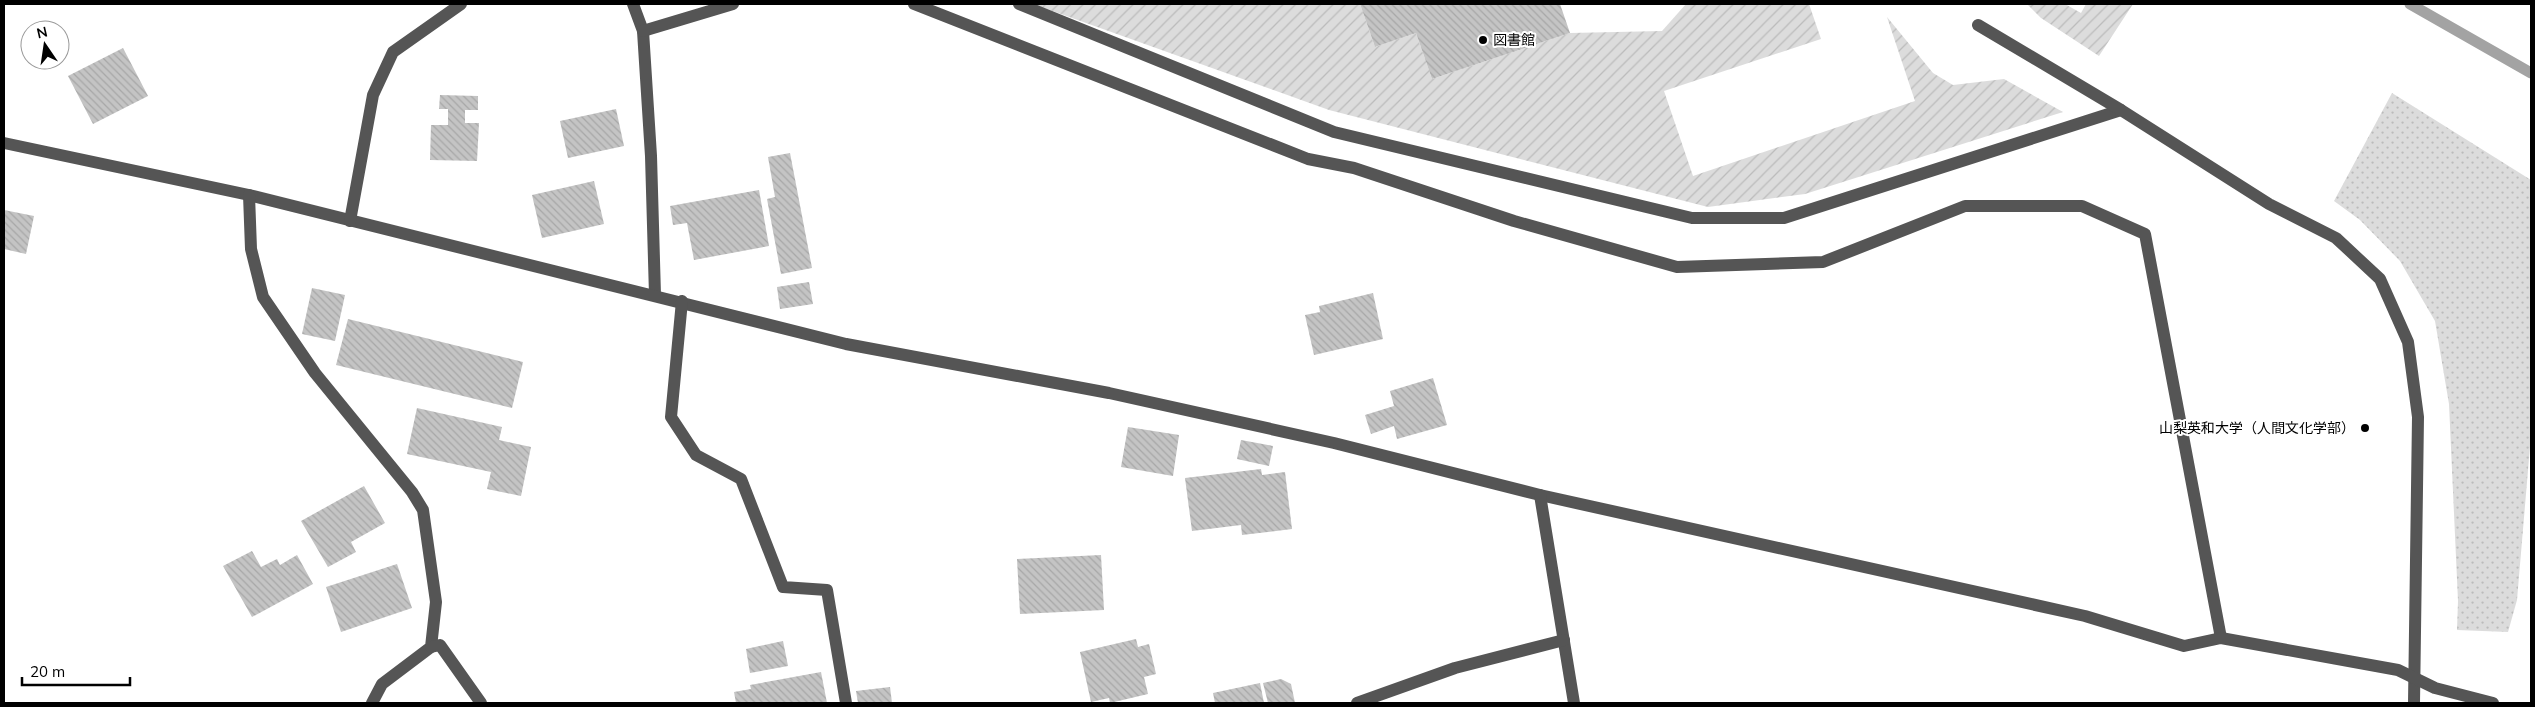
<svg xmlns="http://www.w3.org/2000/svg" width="2535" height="707" font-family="Mulish,'Noto Sans JP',sans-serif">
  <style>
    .park { fill: url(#park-dots) }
    .garden { fill: url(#garden-furrows) }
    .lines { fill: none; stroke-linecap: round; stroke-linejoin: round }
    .stream { stroke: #a3a3a3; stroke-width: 11 }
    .building { fill: url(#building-back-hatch) }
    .minor { stroke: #555; stroke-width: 12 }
    .poi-dot { fill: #000; stroke: #fff; stroke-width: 2 }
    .labels { text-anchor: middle; stroke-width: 4; stroke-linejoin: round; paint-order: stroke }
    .poi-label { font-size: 14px; fill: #000; stroke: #fff; text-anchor: start }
  </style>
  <defs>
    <pattern id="park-dots" width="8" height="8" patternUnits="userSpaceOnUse" patternTransform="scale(1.25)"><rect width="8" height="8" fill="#dcdcdc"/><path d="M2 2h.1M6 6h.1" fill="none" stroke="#bbb" stroke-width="1.8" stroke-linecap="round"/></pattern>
    <pattern id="garden-furrows" width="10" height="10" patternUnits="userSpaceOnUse" patternTransform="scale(1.25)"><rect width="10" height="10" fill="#dcdcdc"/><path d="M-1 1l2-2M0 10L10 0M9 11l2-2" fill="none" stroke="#bbb"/></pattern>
    <pattern id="building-back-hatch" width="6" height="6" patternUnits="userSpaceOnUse" patternTransform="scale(1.25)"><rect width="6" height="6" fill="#c4c4c4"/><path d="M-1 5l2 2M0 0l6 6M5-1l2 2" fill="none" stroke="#a7a7a7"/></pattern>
  </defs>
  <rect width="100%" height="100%" fill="#fff"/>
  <path class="park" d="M2392,93L2531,180V435L2517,600L2508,632L2457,630L2458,601L2449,404L2435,321L2400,261L2360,220L2334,201Z"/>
  <g class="garden">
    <path d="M1033,4H1360L1375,47L1416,33L1432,79L1570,33L1662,31L1686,4H1809L1821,39L1664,91L1693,176L1915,101L1887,17L1933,73L1953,85L2004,79L2063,112L1805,194L1708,207L1329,110Z"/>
    <path d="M2027,4H2065L2081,13L2086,4H2133L2099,56L2041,18Z"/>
  </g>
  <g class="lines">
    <path class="stream" d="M2410,4L2531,73"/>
  </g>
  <g class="building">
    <path d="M1360,4H1560L1570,33L1432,79L1416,33L1375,47Z"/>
    <path d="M123,48L148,96L93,124L68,76Z"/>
    <path d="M440,95L478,96V110H465V123H479L477,161L430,160L431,125H448V109H439Z"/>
    <path d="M616,109L624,146L568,158L560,121Z"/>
    <path d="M790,153L812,268L781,274L767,199L775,197L768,157Z"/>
    <path d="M594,181L604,224L542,238L532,195Z"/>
    <path d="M759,190L769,246L694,260L687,223L673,225L670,206Z"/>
    <path d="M4,210L34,216L26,254L4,249Z"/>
    <path d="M809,282L813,304L780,309L777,287Z"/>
    <path d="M312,288L345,295L335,341L302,334Z"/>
    <path d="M1373,293L1383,339L1314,355L1305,315L1320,312L1319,306Z"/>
    <path d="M348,319L523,362L512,408L336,365Z"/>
    <path d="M1433,378L1447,425L1397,439L1394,426L1371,434L1365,415L1394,406L1390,391Z"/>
    <path d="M417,408L502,427L499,440L531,447L521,496L487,489L491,472L407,454Z"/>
    <path d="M1128,427L1179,435L1173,476L1121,467Z"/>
    <path d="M1241,440L1273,446L1269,466L1237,459Z"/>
    <path d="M1261,469L1262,475L1285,472L1292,529L1242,535L1241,525L1192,531L1185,478Z"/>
    <path d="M364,486L385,523L351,542L356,552L328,567L301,521Z"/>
    <path d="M252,551L261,567L277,559L280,565L297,555L313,584L252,617L223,566Z"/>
    <path d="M1101,555L1104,610L1020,614L1017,559Z"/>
    <path d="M397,564L412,608L341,632L326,587Z"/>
    <path d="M1136,639L1138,647L1149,644L1156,674L1144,677L1148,694L1110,703L1109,698L1091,702L1080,652Z"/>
    <path d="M783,641L788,666L750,673L746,649Z"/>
    <path d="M821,672L827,703H736L734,692L751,689L750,685Z"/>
    <path d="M1281,679L1291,684L1295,703H1268L1263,683Z"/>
    <path d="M1260,683L1264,703H1215L1213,693Z"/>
    <path d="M890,687L892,703H858L856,691Z"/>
  </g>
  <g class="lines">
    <g class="minor">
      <path d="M633,4L643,31L651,156L655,295"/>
      <path d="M914,4L1308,159L1354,168L1514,221L1677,267L1823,262L1965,206H2082L2145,234L2221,638"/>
      <path d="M1019,4L1334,132L1692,218H1784L2121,110"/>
      <path d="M1978,25L2121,110L2269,204L2336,238L2380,279L2408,342L2418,417L2414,703"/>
      <path d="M643,31L733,4"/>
      <path d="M4,143L249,195L846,344L1109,393L1334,443L1540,495L2085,616L2184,646L2221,638L2398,670L2435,688L2493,703"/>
      <path d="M249,195L251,249L263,297L315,373L412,492L423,510L436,602L431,647L382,684L372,703"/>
      <path d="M350,221L373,95L393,52L461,4"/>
      <path d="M682,301L671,417L696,455L741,479L783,587L827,590L846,703"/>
      <path d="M1540,495L1574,703"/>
      <path d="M431,647L440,645L481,703"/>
      <path d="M1357,703L1455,668L1564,640"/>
    </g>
  </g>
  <g class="poi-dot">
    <circle cx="1483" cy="40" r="5"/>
    <circle cx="2365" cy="428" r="5"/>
  </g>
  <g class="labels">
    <g class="poi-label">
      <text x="1493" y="45">図書館</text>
      <text x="2355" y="433" text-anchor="end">山梨英和大学（人間文化学部）</text>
    </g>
  </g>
  <rect width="2535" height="707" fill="none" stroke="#000000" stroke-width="10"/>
  <g transform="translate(45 45) rotate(347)"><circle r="24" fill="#ffffff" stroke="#999999"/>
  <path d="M0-4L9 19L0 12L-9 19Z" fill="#000000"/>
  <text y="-8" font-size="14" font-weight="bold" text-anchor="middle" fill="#000000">N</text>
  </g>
  <path d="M22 677v8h108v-8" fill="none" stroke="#000000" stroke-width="2.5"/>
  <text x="30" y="677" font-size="15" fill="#000000" stroke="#ffffff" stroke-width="4" paint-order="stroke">20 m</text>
</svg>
